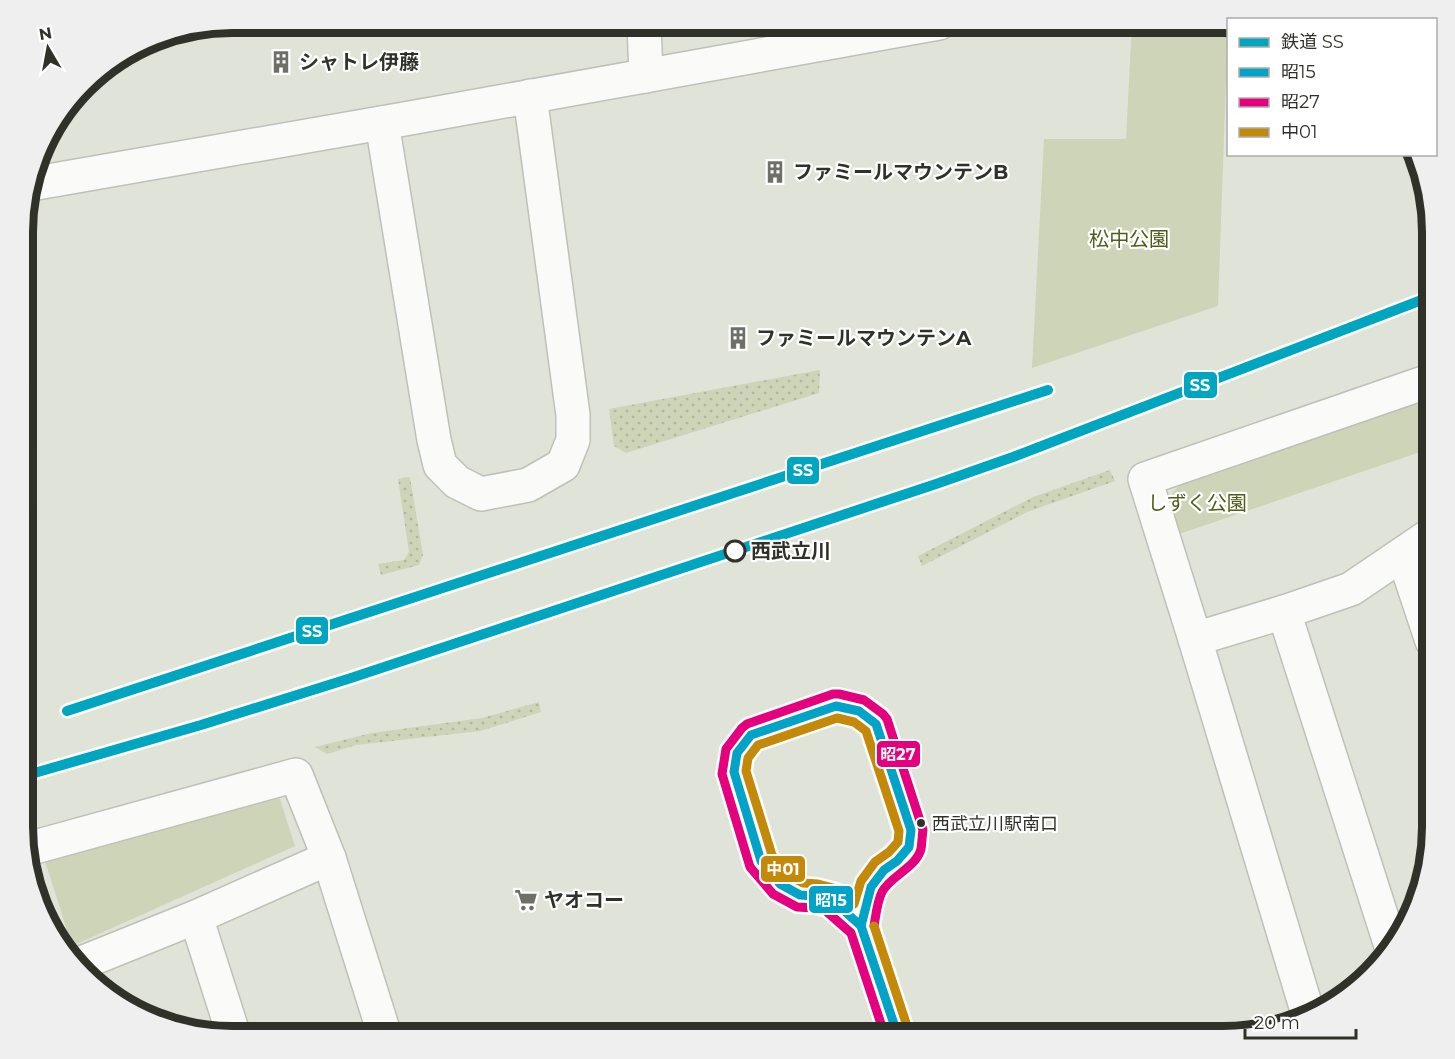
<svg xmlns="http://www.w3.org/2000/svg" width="1455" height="1059" font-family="Montserrat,'Noto Sans JP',sans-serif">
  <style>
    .grass { fill: url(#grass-dots) }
    .green { fill: #cdd4b7 }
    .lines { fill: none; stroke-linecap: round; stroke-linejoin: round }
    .minor-casing { stroke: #bec1b8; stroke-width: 36 }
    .tertiary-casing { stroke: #bec1b8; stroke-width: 36 }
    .minor { stroke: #fafbf9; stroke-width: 33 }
    .tertiary { stroke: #fafbf9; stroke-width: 33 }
    .bus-1-casing { stroke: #fff; stroke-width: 14 }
    .bus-2-casing { stroke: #fff; stroke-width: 14 }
    .bus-3-casing { stroke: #fff; stroke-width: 14 }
    .bus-1 { stroke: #02a3c6; stroke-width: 9 }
    .bus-2 { stroke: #e5007d; stroke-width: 9 }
    .bus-3 { stroke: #c5890a; stroke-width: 9 }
    .rail-1-casing { stroke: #fff; stroke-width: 15 }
    .rail-1 { stroke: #00a6bf; stroke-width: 10 }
    .stop-dot { fill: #fff; stroke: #30322a; stroke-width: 3 }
    .bus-dot { fill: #30322a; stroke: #fff; stroke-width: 2 }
    .labels { text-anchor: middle; stroke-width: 4.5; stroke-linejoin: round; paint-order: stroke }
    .bus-label { font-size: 18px; fill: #30322a; stroke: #fff; text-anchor: start }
    .poi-label { font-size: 20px; font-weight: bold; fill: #30322a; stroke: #fff; text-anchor: start }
    .park-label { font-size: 20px; fill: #505c18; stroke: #fff }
    .stop-label { font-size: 20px; font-weight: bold; fill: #30322a; stroke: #fff; text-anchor: start }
    .rim { fill: none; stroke: #30322a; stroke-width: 8 }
    .line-badge { stroke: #fff; stroke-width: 2 }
    .badge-label { font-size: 16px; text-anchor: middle; font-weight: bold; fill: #fff }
  </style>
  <defs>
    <pattern id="grass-dots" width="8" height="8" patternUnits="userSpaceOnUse" patternTransform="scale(1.5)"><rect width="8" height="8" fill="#cdd4b7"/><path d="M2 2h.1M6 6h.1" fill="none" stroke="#b0b69e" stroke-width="1.8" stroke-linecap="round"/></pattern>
  </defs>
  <rect width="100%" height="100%" fill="#e0e3d7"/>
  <g class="grass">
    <path d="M820,370L819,393L626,453L614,446L609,409Z"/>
    <path d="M1110,470L1115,481L1027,512L922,566L918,556L1033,497Z"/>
    <path d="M410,477L423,555L419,565L381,575L378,564L404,560L409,552L398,479Z"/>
    <path d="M539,702L541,712L480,731L356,745L327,754L315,747L372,733L482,718Z"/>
  </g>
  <g class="green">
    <path d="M1132,23H1228L1218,306L1032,368L1044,139H1126Z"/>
    <path d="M1414,404L1431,408L1432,448L1179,534L1169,497L1182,482Z"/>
    <path d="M279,796L295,846L72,946L45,861Z"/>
  </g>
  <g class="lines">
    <g class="minor-casing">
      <g id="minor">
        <path d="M644,23L646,76"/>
        <path d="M382,123L434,440L440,465L457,482L481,494L528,485L563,465L573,440V415L530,96"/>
        <path d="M1403,554L1432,641"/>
        <path d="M1284,612L1392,949"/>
        <path d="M1195,639L1284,612L1351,589L1432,534"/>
        <path d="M836,706L859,711L876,724L911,830L909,847L897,861L884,870L871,887L861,926L832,900L816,896L800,895L780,884L761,861L734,772L737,753L751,735Z"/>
        <path d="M24,850L296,775L329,858L385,1036"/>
        <path d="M196,917L234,1036"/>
        <path d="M79,964L196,917L329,858"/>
        <path d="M1309,1017L1195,639L1145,479L1432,380"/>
      </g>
    </g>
    <g class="tertiary-casing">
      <g id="tertiary">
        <path d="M31,184L410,118L939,23"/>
        <path d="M861,926L898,1036"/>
      </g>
    </g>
    <use href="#minor" class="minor"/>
    <use href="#tertiary" class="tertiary"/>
    <g class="bus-1-casing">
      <g id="bus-1">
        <path d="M836,706L859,711L876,724L911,830L909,847L897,861L884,870L871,887L861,926L832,900L816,896L800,895L780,884L761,861L734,772L737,753L751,735Z"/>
        <path d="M861,926L898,1036"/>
      </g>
    </g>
    <g class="bus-2-casing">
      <path id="bus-2" d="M874,926C876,915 877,902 882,892C890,876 916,868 921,849C922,843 922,836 923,830L887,719L883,714L864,700L839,694H833L747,724L742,728L726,749L722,774L750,867L773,894L797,907L814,908L826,911L851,933L885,1036"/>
    </g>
    <g class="bus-3-casing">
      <g id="bus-3">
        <path d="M837,718L854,722L866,731L899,831L898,842L889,852L875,862L861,881L854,904L837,889L818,884L803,883L788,875L772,855L746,771L748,758L758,745Z"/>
        <path d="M874,926L909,1032"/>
      </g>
    </g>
    <use href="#bus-1" class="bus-1"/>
    <use href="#bus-2" class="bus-2"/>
    <use href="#bus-3" class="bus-3"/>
    <g class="rail-1-casing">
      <g id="rail-1">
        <path d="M67,711L1048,390"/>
        <path d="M24,776L201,725L351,678L936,484L1013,457L1432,296"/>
      </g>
    </g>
    <use href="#rail-1" class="rail-1"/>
  </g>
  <defs>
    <g id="building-bare" transform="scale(1.8)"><path d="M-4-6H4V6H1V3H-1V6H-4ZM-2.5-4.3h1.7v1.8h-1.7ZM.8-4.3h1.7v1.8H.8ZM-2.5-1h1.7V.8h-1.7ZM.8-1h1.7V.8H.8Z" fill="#6e7067" stroke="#fff" stroke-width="2.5" paint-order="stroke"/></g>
    <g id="supermarket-bare" transform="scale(1.8)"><path d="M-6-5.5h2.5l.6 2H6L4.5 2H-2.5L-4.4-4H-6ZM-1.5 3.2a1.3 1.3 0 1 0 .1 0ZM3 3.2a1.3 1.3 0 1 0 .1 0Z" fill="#6e7067" stroke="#fff" stroke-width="2.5" paint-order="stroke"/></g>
  </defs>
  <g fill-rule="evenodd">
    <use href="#building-bare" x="281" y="62"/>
    <use href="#building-bare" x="775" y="172"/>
    <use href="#building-bare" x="738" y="338"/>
    <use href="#supermarket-bare" x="526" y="900"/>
  </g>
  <circle class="stop-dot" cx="735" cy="551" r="10"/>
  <circle class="bus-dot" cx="921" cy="823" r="5"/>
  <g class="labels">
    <g class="bus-label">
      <text x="932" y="830">西武立川駅南口</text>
    </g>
    <g class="poi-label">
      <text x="299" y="69">シャトレ伊藤</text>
      <text x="793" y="179">ファミールマウンテンB</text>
      <text x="756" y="345">ファミールマウンテンA</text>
      <text x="544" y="907">ヤオコー</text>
    </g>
    <g class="park-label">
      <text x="1129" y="246">松中公園</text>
      <text x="1197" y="510">しずく公園</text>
    </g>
    <g class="stop-label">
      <text x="751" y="558">西武立川</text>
    </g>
  </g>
  <path d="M0 0H1455V1059H0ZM232 33H1223A199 199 0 0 1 1422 232V827A199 199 0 0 1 1223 1026H232A199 199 0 0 1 33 827V232A199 199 0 0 1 232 33Z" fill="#eeefee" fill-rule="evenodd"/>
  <path class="rim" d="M232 33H1223A199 199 0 0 1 1422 232V827A199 199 0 0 1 1223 1026H232A199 199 0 0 1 33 827V232A199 199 0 0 1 232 33Z"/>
  <g class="line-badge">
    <rect x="1183" y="371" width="35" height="28" rx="6" fill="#00a6bf"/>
    <rect x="786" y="456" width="34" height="29" rx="6" fill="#00a6bf"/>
    <rect x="295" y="616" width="34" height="29" rx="6" fill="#00a6bf"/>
    <rect x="876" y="740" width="45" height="28" rx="6" fill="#e5007d"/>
    <rect x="760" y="855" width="46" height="28" rx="6" fill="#c5890a"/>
    <rect x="808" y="885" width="46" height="29" rx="6" fill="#02a3c6"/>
  </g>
  <g class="badge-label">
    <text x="1200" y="391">SS</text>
    <text x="803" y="476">SS</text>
    <text x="312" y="637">SS</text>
    <text x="898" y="760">昭27</text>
    <text x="783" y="875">中01</text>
    <text x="831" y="906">昭15</text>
  </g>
  <rect x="1227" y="18" width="210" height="138" fill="#ffffff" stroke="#acadaa" stroke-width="1.5"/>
  <rect x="1239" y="38" width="30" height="9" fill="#00a6bf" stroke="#acadaa" stroke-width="1.5"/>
  <text x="1281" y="48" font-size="18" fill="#30322a">鉄道 SS</text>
  <rect x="1239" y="68" width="30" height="9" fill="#02a3c6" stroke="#acadaa" stroke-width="1.5"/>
  <text x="1281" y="78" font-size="18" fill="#30322a">昭15</text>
  <rect x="1239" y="98" width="30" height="9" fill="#e5007d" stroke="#acadaa" stroke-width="1.5"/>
  <text x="1281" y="108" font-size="18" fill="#30322a">昭27</text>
  <rect x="1239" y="128" width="30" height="9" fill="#c5890a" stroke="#acadaa" stroke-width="1.5"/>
  <text x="1281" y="138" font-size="18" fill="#30322a">中01</text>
  <g transform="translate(48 48) rotate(350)" stroke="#ffffff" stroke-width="4.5" paint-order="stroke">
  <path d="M0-4.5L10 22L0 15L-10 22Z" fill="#30322a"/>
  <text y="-9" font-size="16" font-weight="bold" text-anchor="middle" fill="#30322a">N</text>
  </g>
  <path d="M1245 1029v9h111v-9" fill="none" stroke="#30322a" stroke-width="3"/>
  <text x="1254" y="1029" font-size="18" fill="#30322a" stroke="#ffffff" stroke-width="4.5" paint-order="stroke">20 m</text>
</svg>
